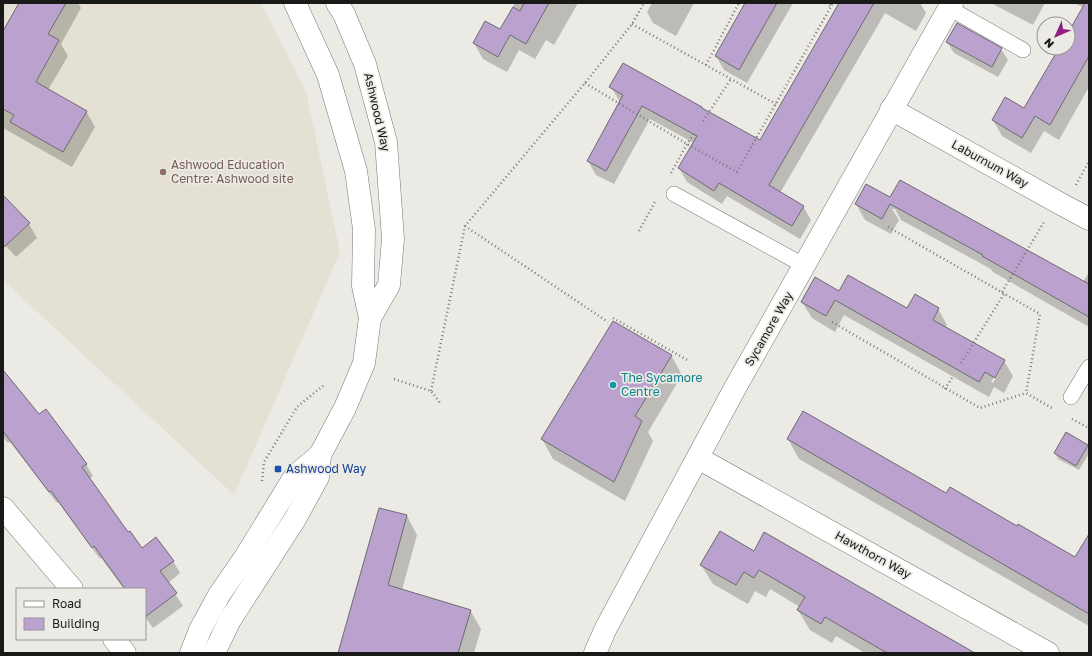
<svg xmlns="http://www.w3.org/2000/svg" width="1092" height="656" font-family="'Golos Text',sans-serif">
  <style>
    .built { fill: #e4e0d4 }
    .shadow { fill: #0003; fill-rule: evenodd }
    .building { fill: #bba1ce; stroke: #6d6b6f }
    .lines { fill: none; stroke-linecap: round; stroke-linejoin: round }
    .service-casing { stroke: #797873; stroke-width: 16 }
    .minor-casing { stroke: #797873; stroke-width: 23 }
    .tertiary-casing { stroke: #797873; stroke-width: 23 }
    .path { stroke: #7b7a77; stroke-width: 2.5; stroke-dasharray: 1 3; stroke-linecap: butt }
    .service { stroke: #fff; stroke-width: 15 }
    .minor { stroke: #fff; stroke-width: 22 }
    .tertiary { stroke: #fff; stroke-width: 22 }
    .education-dot { fill: #8d6e63; stroke: #ebeae5; stroke-width: 1.5 }
    .culture-dot { fill: #0f9aa8; stroke: #ebeae5; stroke-width: 1.5 }
    .transit-dot { fill: #1a4fb4; stroke: #ebeae5; stroke-width: 1.5 }
    .labels { text-anchor: middle; stroke-width: 3.5; stroke-linejoin: round; paint-order: stroke }
    .street-label { font-size: 12px; fill: #191917; stroke: #ebeae5 }
    .education-label { font-size: 12px; fill: #785e54; stroke: #ebeae5; text-anchor: start }
    .culture-label { font-size: 12px; fill: #0d838f; stroke: #ebeae5; text-anchor: start }
    .transit-label { font-size: 12px; fill: #164399; stroke: #ebeae5; text-anchor: start }
  </style>
  <rect width="100%" height="100%" fill="#ebeae5"/>
  <path class="built" d="M3,3H261L306,92L340,252L234,495L3,280Z"/>
  <g class="shadow">
    <path d="M20,3H78L81,8L61,44L68,56L48,90L86,111L95,127L72,167L3,128V33Z"/>
    <path d="M515,3H578L554,45L546,40L535,59L519,50L507,72L483,59L474,43L500,30Z"/>
    <path d="M652,3H694L676,36L653,23L647,12Z"/>
    <path d="M745,3H793L747,83L724,70L716,56Z"/>
    <path d="M836,3H920L926,13L916,31L885,13L780,193L803,206L811,220L800,239L727,196L722,204L687,182L679,168L694,143L650,119L614,184L596,175L588,161L620,102L611,87L702,108L703,110L760,141L839,5Z"/>
    <path d="M991,3H1045L1033,25Z"/>
    <path d="M1074,3H1089V87L1059,140L1044,131L1031,153L1002,136L993,120L1024,110L1060,48H1068V35L1084,8Z"/>
    <path d="M947,42L1001,49L1008,60L998,77L954,53Z"/>
    <path d="M3,197L29,224L37,238L16,257L3,243Z"/>
    <path d="M891,198L1083,282L1089,272V327L993,272L991,269L901,220L895,209H892L899,220L891,234L865,220L856,204Z"/>
    <path d="M839,292L907,310L938,309L947,325L945,328L1004,361L1013,376L1004,393L994,387L989,397L844,315L835,332L812,318L802,302ZM934,315H936L931,324ZM1000,367H1002L993,383L991,382Z"/>
    <path d="M671,355L682,375L648,432L653,441L625,501L553,459L542,439Z"/>
    <path d="M3,371L39,416L86,464L93,476L89,479L128,534L142,549L173,561L180,573L168,583L183,606L153,628L145,617V589H124L101,558L100,559L58,502L57,503L10,442L8,443L3,437Z"/>
    <path d="M788,439L947,494L1018,528L1076,558L1089,561V626L799,459Z"/>
    <path d="M1087,446L1089,449V453L1079,470L1058,459L1055,453Z"/>
    <path d="M407,516L417,535L402,590L470,610L481,629L474,653H339Z"/>
    <path d="M754,552L973,653H865L836,636L832,643L810,630L798,610L800,607L770,589L766,597L755,591L748,604L713,584L701,565Z"/>
  </g>
  <g class="building">
    <path d="M19,3H66L48,34L59,40L36,82L87,111L63,152L10,122L14,115L3,109V31Z"/>
    <path d="M524,3H549L526,44L510,35L498,57L473,43L485,21L500,29L513,7L520,11Z"/>
    <path d="M745,3H777L739,70L715,56Z"/>
    <path d="M839,3H874L769,185L804,206L792,226L719,183L714,191L678,168L697,136L642,106L606,171L587,161L623,95L609,87L623,63L702,107V108L760,140Z"/>
    <path d="M1085,3H1089V56L1050,125L1035,116L1022,138L992,120L1005,97L1024,108L1059,48H1068V33Z"/>
    <path d="M957,23L1002,48L992,67L946,42Z"/>
    <path d="M900,180L1089,284V317L982,256L983,255L890,204L882,219L855,204L866,184L890,197Z"/>
    <path d="M3,195L30,223L3,248Z"/>
    <path d="M848,275L907,308L915,294L939,308L933,320L1005,360L995,378L985,372L979,382L835,300L826,316L801,302L815,277L839,291Z"/>
    <path d="M613,321L672,355L635,416L642,421L614,482L541,439Z"/>
    <path d="M3,370L39,414L46,409L87,464L82,467L128,532L130,531L142,548L156,537L174,561L160,571L177,593L145,617V589H125L94,546L92,548L51,491L49,492L3,431Z"/>
    <path d="M803,411L946,493L950,487L1017,526L1018,524L1075,557L1089,534V614L787,439Z"/>
    <path d="M1066,432L1088,445L1076,466L1054,453Z"/>
    <path d="M379,508L407,515L388,585L471,610L458,653H338Z"/>
    <path d="M720,531L754,551L764,532L975,653H887L825,617L821,624L797,610L805,597L759,570L754,578L744,572L736,585L700,565Z"/>
  </g>
  <g class="lines">
    <g class="service-casing">
      <g id="service">
        <path d="M949,8L1023,50"/>
        <path d="M674,194L805,266"/>
        <path d="M1071,397L1089,367"/>
      </g>
    </g>
    <g class="minor-casing">
      <g id="minor">
        <path d="M891,109L1059,203L1089,219"/>
        <path d="M698,458L1048,653"/>
        <path d="M3,508L72,589"/>
        <path d="M114,639L125,653"/>
        <path d="M595,653L606,628L735,388L952,3"/>
      </g>
    </g>
    <g class="tertiary-casing">
      <g id="tertiary">
        <path d="M337,3L344,14L365,64L386,142L393,239L389,285L370,318"/>
        <path d="M191,653L200,630L219,595L246,556L295,476L320,455"/>
        <path d="M214,653L230,620L295,519L318,477L320,455L345,408L364,363L370,318L363,286L364,229L356,171L328,75L295,3"/>
      </g>
    </g>
    <g class="path">
      <path d="M826,3L831,6"/>
      <path d="M632,24L776,104"/>
      <path d="M706,65L739,3"/>
      <path d="M585,83L687,144L737,172L833,3"/>
      <path d="M703,121L731,79"/>
      <path d="M671,173L687,144L694,134"/>
      <path d="M1076,185L1089,161"/>
      <path d="M465,226L608,322"/>
      <path d="M888,227L1040,314L1026,393L1052,408"/>
      <path d="M639,231L655,202"/>
      <path d="M1002,292L1044,222"/>
      <path d="M613,318L689,361"/>
      <path d="M832,322L980,408L1026,393"/>
      <path d="M961,363L1004,294"/>
      <path d="M394,379L431,391L441,404"/>
      <path d="M945,389L952,378"/>
      <path d="M431,391L465,226L585,83L632,24L644,3"/>
      <path d="M1072,419L1089,428"/>
      <path d="M262,481L264,462L297,407L324,385"/>
    </g>
    <use href="#service" class="service"/>
    <use href="#minor" class="minor"/>
    <use href="#tertiary" class="tertiary"/>
  </g>
  <circle class="education-dot" cx="163" cy="172" r="4"/>
  <circle class="culture-dot" cx="613" cy="385" r="4"/>
  <rect class="transit-dot" x="274" y="465" width="8" height="8" rx="2"/>
  <g class="labels">
    <g class="street-label">
      <text transform="translate(377 112) rotate(77)" y="4">Ashwood Way</text>
      <text transform="translate(990 164) rotate(29)" y="4">Laburnum Way</text>
      <text transform="translate(769 329) rotate(-60)" y="4">Sycamore Way</text>
      <text transform="translate(873 555) rotate(29)" y="4">Hawthorn Way</text>
    </g>
    <g class="education-label">
      <text x="171" y="169">Ashwood Education<tspan x="171" dy="14">Centre: Ashwood site</tspan></text>
    </g>
    <g class="culture-label">
      <text x="621" y="382">The Sycamore<tspan x="621" dy="14">Centre</tspan></text>
    </g>
    <g class="transit-label">
      <text x="286" y="473">Ashwood Way</text>
    </g>
  </g>
  <rect width="1092" height="656" fill="none" stroke="#191917" stroke-width="8"/>
  <rect x="16" y="588" width="130" height="52" fill="#ebeae5" stroke="#979693"/>
  <rect x="24" y="601" width="20" height="6" fill="#ffffff" stroke="#979693"/>
  <text x="52" y="608" font-size="12" fill="#191917">Road</text>
  <rect x="24" y="618" width="20" height="12" fill="#bba1ce" stroke="#979693"/>
  <text x="52" y="628" font-size="12" fill="#191917">Building</text>
  <g transform="translate(1056 36) rotate(225)"><circle r="19" fill="#ebeae5" stroke="#979693"/>
  <path d="M0-3L7 15L0 10L-7 15Z" fill="#912080"/>
  <text y="-6" font-size="11" font-weight="bold" text-anchor="middle" fill="#191917">N</text>
  </g>
</svg>
